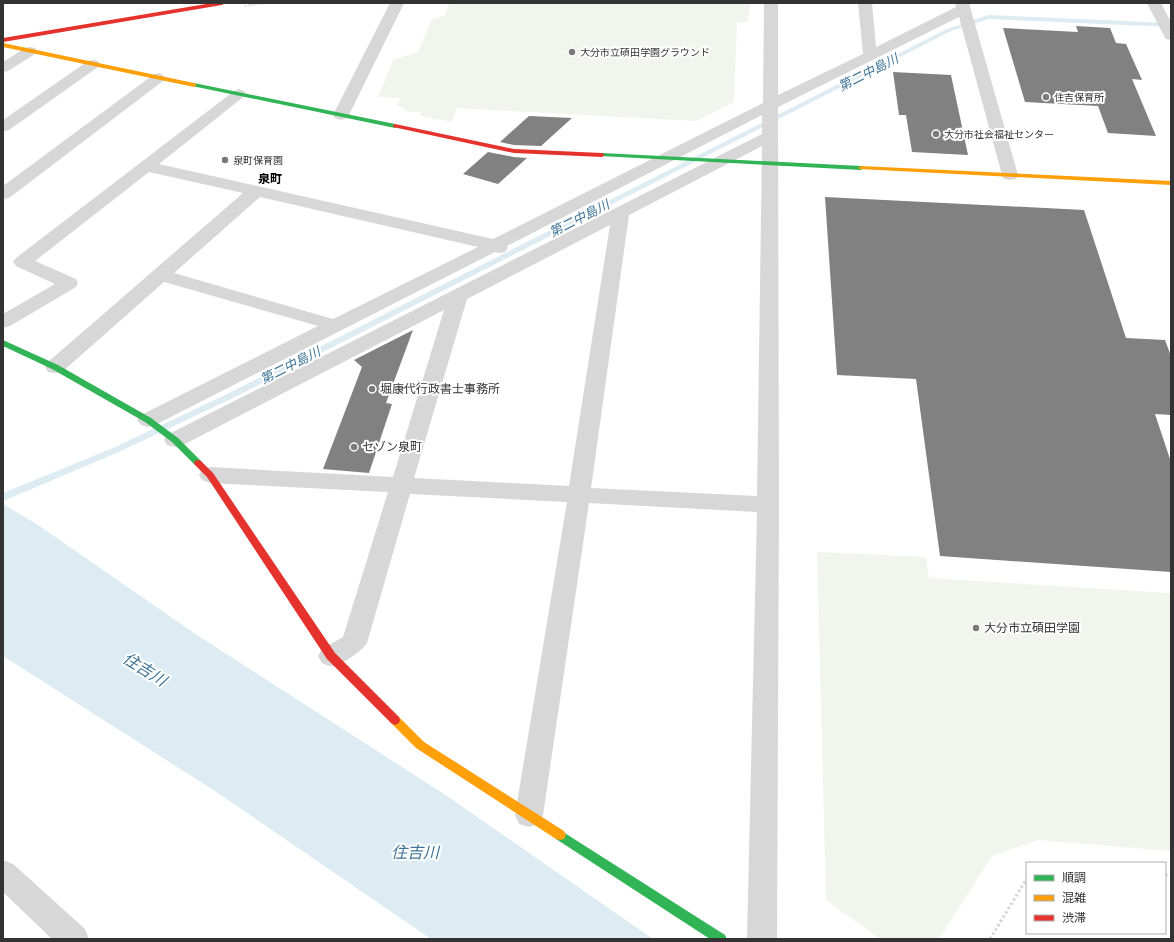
<svg xmlns="http://www.w3.org/2000/svg" width="1174" height="942" font-family="'PT Sans Narrow','Noto Sans JP',sans-serif">
  <style>
    .green { fill: #f1f5ed }
    .water { fill: #ddebf3 }
    .lines { fill: none; stroke-linecap: round; stroke-linejoin: round }
    .stream { fill: #ddebf3; fill-rule: evenodd }
    .building { fill: #818181 }
    .path-far1 { stroke: #d6d6d6; stroke-width: 2; stroke-dasharray: 1.5 1.5; stroke-linecap: butt }
    .path { stroke: #d6d6d6; stroke-width: 3; stroke-dasharray: 2.5 2.5; stroke-linecap: butt }
    .street { fill: #d7d7d7; fill-rule: evenodd }
    .fast { fill: #30b455; fill-rule: evenodd }
    .slow { fill: #ff9f0a; fill-rule: evenodd }
    .jam { fill: #e5322d; fill-rule: evenodd }
    .poi-dot { fill: #7a7a7a; stroke: #fff; stroke-width: 1.5 }
    .labels { text-anchor: middle; stroke-width: 4; stroke-linejoin: round; paint-order: stroke }
    .far-poi-label { font-size: 10px; fill: #333; stroke: #fff; text-anchor: start }
    .far-quarter-label { font-size: 12px; font-weight: bold; fill: #000; stroke: #fff }
    .poi-label { font-size: 12px; fill: #333; stroke: #fff; text-anchor: start }
    .water-label { font-size: 13px; font-style: italic; fill: #3f7597; stroke: #fff }
    .near-water-label { font-size: 16px; font-style: italic; fill: #3f7597; stroke: #fff }
  </style>
  <rect width="100%" height="100%" fill="#fff"/>
  <g class="green">
    <path d="M450,3H750L748,22L737,23L734,102L696,121L457,108L452,122L420,116L421,112H409L397,105L400,98L378,97L393,60L418,52L432,19L444,16Z"/>
    <path d="M817,552L926,557L929,578L1171,593V851L1038,840L992,856L939,939H880L826,900Z"/>
  </g>
  <path class="water" d="M3,504L38,525L194,633L447,796L653,939H431L215,791L3,656Z"/>
  <g class="lines">
    <path class="stream" d="M988,15L1171,23V27L989,19L951,31L235,397L119,452L3,501V493L113,448L229,393L947,29Z"/>
  </g>
  <g class="building">
    <path d="M1076,26L1110,28L1116,43L1126,44L1142,80L1132,79L1156,136L1108,133L1098,106L1025,102L1003,28L1078,32Z"/>
    <path d="M893,72L951,75L968,155L912,152L906,115H899Z"/>
    <path d="M529,116L572,118L541,146L514,145L500,142Z"/>
    <path d="M488,152L514,157L527,158L498,184L463,174Z"/>
    <path d="M825,197L1084,210L1126,338L1165,340L1171,356V415L1155,414L1171,462V572L940,556L916,379L837,375Z"/>
    <path d="M413,330L386,403L392,404L369,473L323,469L362,367L354,360Z"/>
  </g>
  <g class="lines">
    <path class="path-far1" d="M245,6L264,3"/>
    <g class="path">
      <path d="M1165,875L1171,876"/>
      <path d="M990,939L1027,878"/>
    </g>
    <g class="street">
      <path d="M390,3H404L349,115L347,118L341,120L335,118L333,115Z"/>
      <path d="M764,3H778V95L863,54L858,3H872L876,47L956,7L955,3H969L1018,175L1016,179L1010,180L1004,179L1002,175L959,17L778,107L779,505L777,939H747L757,512L589,503L543,815L539,824L529,827L519,824L515,815L567,502L410,494L367,643C362,651 342,665 332,666C329,666 325,664 322,663L318,656L322,649L343,637L388,492L210,483L202,480L199,475L202,470L210,467L393,477L444,310L183,445L175,447L167,445L164,440L167,435L762,134V115L507,246L508,248L505,252L499,253L495,252L155,425L148,427L141,425L137,420L141,415L318,326L164,282L62,372L55,373L48,372L45,367L48,362L243,193L149,172L35,261L76,279L78,283L76,287L10,326L3,328V314L55,284L16,266L13,262L16,258L234,91L239,89L244,91L247,94L159,164L493,239L763,103ZM762,146L757,496L591,488L629,215ZM260,197L478,247L333,319L174,273ZM610,225L569,486L414,478L467,299Z"/>
      <path d="M1147,3H1161L1171,22V40L1166,39L1164,36Z"/>
      <path d="M30,47L35,48L37,51L35,54L8,71L3,72V62L25,48Z"/>
      <path d="M93,60L98,61L100,64L98,67L9,130L3,132V120L88,61Z"/>
      <path d="M158,73L163,75L166,78L163,81L9,198L3,199V186L153,75Z"/>
      <path d="M3,860L13,864L85,929L89,939H52L3,892Z"/>
    </g>
    <g class="fast">
      <path d="M194,83L395,124L398,126L395,128L192,86L191,85Z"/>
      <path d="M602,153L861,166L864,168L861,170L600,156V154Z"/>
      <path d="M3,340L58,365L151,418L178,438L201,461L202,463L201,465H195L172,442L145,422L52,369L3,346Z"/>
      <path d="M560,830L725,935L727,939H710L556,839L554,835L556,831Z"/>
    </g>
    <g class="slow">
      <path d="M3,43L194,83L197,85L194,87L3,47Z"/>
      <path d="M861,166L1171,181V185L859,169L858,168Z"/>
      <path d="M395,715L399,717L424,742L564,831L566,835L564,839L560,840L556,839L416,748L391,723L390,720L391,717Z"/>
    </g>
    <g class="jam">
      <path d="M212,3H225L222,5L3,42V38Z"/>
      <path d="M395,124L514,149L602,153L605,155L602,157L514,153L393,127V125Z"/>
      <path d="M198,460L201,461L213,473L335,653L399,717L400,720L399,723L395,725L391,723L327,659L207,477L195,465L194,463L195,461Z"/>
    </g>
  </g>
  <g class="poi-dot">
    <circle cx="572" cy="52" r="4"/>
    <circle cx="1046" cy="97" r="4"/>
    <circle cx="936" cy="134" r="4"/>
    <circle cx="225" cy="160" r="4"/>
    <circle cx="372" cy="389" r="4"/>
    <circle cx="354" cy="447" r="4"/>
    <circle cx="976" cy="628" r="4"/>
  </g>
  <g class="labels">
    <g class="far-poi-label">
      <text x="580" y="56">大分市立碩田学園グラウンド</text>
      <text x="1054" y="101">住吉保育所</text>
      <text x="944" y="138">大分市社会福祉センター</text>
      <text x="233" y="164">泉町保育園</text>
    </g>
    <g class="far-quarter-label">
      <text x="270" y="183">泉町</text>
    </g>
    <g class="poi-label">
      <text x="380" y="393">堀康代行政書士事務所</text>
      <text x="362" y="451">セゾン泉町</text>
      <text x="984" y="632">大分市立碩田学園</text>
    </g>
    <g class="water-label">
      <text transform="translate(868 72) rotate(-27)" y="5">第二中島川</text>
      <text transform="translate(579 218) rotate(-27)" y="5">第二中島川</text>
      <text transform="translate(290 365) rotate(-27)" y="5">第二中島川</text>
    </g>
    <g class="near-water-label">
      <text transform="translate(145 669) rotate(32)" y="6">住吉川</text>
      <text x="415" y="858">住吉川</text>
    </g>
  </g>
  <rect width="1174" height="942" fill="none" stroke="#333333" stroke-width="8"/>
  <rect x="1026" y="862" width="140" height="72" fill="#ffffff" stroke="#adadad"/>
  <rect x="1034" y="875" width="20" height="6" fill="#30b455" stroke="#adadad"/>
  <text x="1062" y="882" font-size="12" fill="#333333">順調</text>
  <rect x="1034" y="895" width="20" height="6" fill="#ff9f0a" stroke="#adadad"/>
  <text x="1062" y="902" font-size="12" fill="#333333">混雑</text>
  <rect x="1034" y="915" width="20" height="6" fill="#e5322d" stroke="#adadad"/>
  <text x="1062" y="922" font-size="12" fill="#333333">渋滞</text>
</svg>
